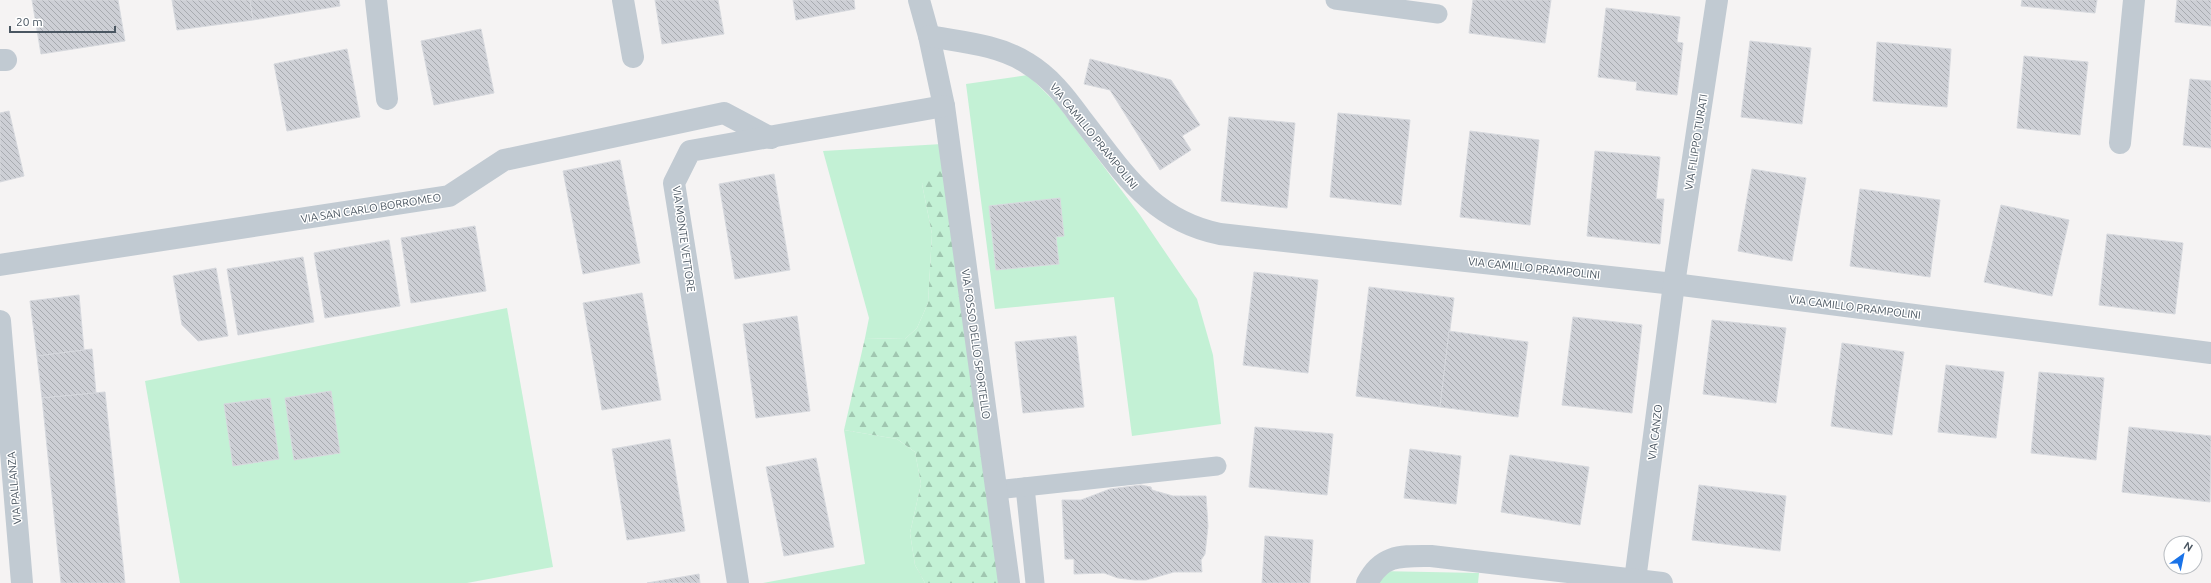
<svg xmlns="http://www.w3.org/2000/svg" width="2211" height="583" font-family="Ubuntu,sans-serif">
  <style>
    .green { fill: #c3f1d5 }
    .forest { fill: url(#forest-firs) }
    .building { fill: url(#building-back-hatch); stroke: #d7d9de }
    .lines { fill: none; stroke-linecap: round; stroke-linejoin: round }
    .lane { stroke: #c1cad2; stroke-width: 19 }
    .street { stroke: #c1cad2; stroke-width: 22 }
    .labels { text-anchor: middle; stroke-width: 3; stroke-linejoin: round; paint-order: stroke }
    .street-label { font-size: 11px; fill: #4a5661; stroke: #fff }
  </style>
  <defs>
    <pattern id="forest-firs" width="22" height="20" patternUnits="userSpaceOnUse"><rect width="22" height="20" fill="#c3f1d5"/><path d="M5 1l3.5 6h-7zM16 11l3.5 6h-7z" fill="#a0c6b0"/></pattern>
    <pattern id="building-back-hatch" width="6" height="6" patternUnits="userSpaceOnUse"><rect width="6" height="6" fill="#cdcfd5"/><path d="M-1 5l2 2M0 0l6 6M5-1l2 2" fill="none" stroke="#a8abb0"/></pattern>
  </defs>
  <rect width="100%" height="100%" fill="#f5f3f3"/>
  <g class="green">
    <path d="M1028,75L1057,104L1140,215L1197,299L1213,355L1221,424L1132,436L1114,297L995,309L966,84Z"/>
    <path d="M942,144L944,158L922,184L932,234L928,303L917,328L905,339L865,338L869,318L823,151Z"/>
    <path d="M507,308L553,567L467,583H180L145,381Z"/>
    <path d="M844,430L897,439L915,452L921,484L910,533L915,565L925,583H763L865,564Z"/>
    <path d="M1378,571L1479,573L1478,583H1374Z"/>
  </g>
  <path class="forest" d="M944,158L999,583H925L915,565L910,533L921,484L915,452L897,439L844,430L865,338L905,339L917,328L928,303L932,234L922,184L929,170Z"/>
  <g class="building">
    <path d="M32,0H118L125,41L41,54Z"/>
    <path d="M172,0H250L253,20L177,30Z"/>
    <path d="M250,0H339L340,6L253,20Z"/>
    <path d="M655,0H718L724,34L662,44Z"/>
    <path d="M793,0H854L855,9L796,20Z"/>
    <path d="M1473,0H1551L1545,43L1469,33Z"/>
    <path d="M2022,0H2097L2095,13L2021,6Z"/>
    <path d="M2177,0H2211V26L2175,22Z"/>
    <path d="M1606,8L1680,17L1677,42L1683,43L1677,95L1636,90L1637,82L1598,77Z"/>
    <path d="M481,29L494,93L434,105L421,41Z"/>
    <path d="M1750,41L1811,48L1802,124L1741,117Z"/>
    <path d="M1877,42L1951,49L1947,107L1873,101Z"/>
    <path d="M347,49L360,117L287,131L274,64Z"/>
    <path d="M2024,56L2088,62L2080,135L2017,128Z"/>
    <path d="M1090,59L1171,80L1200,125L1182,136L1191,150L1160,170L1110,90L1084,84Z"/>
    <path d="M2190,79L2211,81V148L2183,145Z"/>
    <path d="M9,111L24,176L0,182V113Z"/>
    <path d="M1338,113L1410,120L1401,205L1330,197Z"/>
    <path d="M1229,117L1295,123L1287,208L1221,201Z"/>
    <path d="M1470,131L1539,140L1530,225L1460,217Z"/>
    <path d="M1595,151L1660,157L1656,199H1664L1660,244L1587,236Z"/>
    <path d="M620,160L640,263L583,274L563,171Z"/>
    <path d="M1752,169L1806,178L1792,261L1738,251Z"/>
    <path d="M774,174L790,270L735,279L719,184Z"/>
    <path d="M1860,189L1940,200L1930,277L1850,266Z"/>
    <path d="M1060,198L1064,236L1056,237L1059,264L996,270L989,206Z"/>
    <path d="M2001,205L2069,220L2052,296L1984,282Z"/>
    <path d="M475,226L486,291L411,303L401,238Z"/>
    <path d="M2107,234L2183,243L2175,314L2099,305Z"/>
    <path d="M389,240L400,306L325,318L314,253Z"/>
    <path d="M303,257L314,322L238,335L227,269Z"/>
    <path d="M216,268L228,336L198,341L182,325L173,276Z"/>
    <path d="M1254,272L1318,280L1308,373L1243,365Z"/>
    <path d="M1369,287L1454,298L1440,407L1356,396Z"/>
    <path d="M642,293L661,400L602,410L583,303Z"/>
    <path d="M79,295L84,350L37,356L30,301Z"/>
    <path d="M797,316L810,411L756,418L743,324Z"/>
    <path d="M1573,317L1642,325L1632,413L1562,405Z"/>
    <path d="M1712,320L1786,328L1776,403L1703,394Z"/>
    <path d="M1449,331L1528,342L1518,417L1440,407Z"/>
    <path d="M1076,336L1084,407L1023,413L1015,342Z"/>
    <path d="M1842,343L1904,352L1892,435L1831,426Z"/>
    <path d="M92,349L96,393L42,398L37,356Z"/>
    <path d="M1946,365L2004,372L1996,438L1938,432Z"/>
    <path d="M2039,372L2104,378L2096,460L2031,453Z"/>
    <path d="M331,391L340,453L294,460L285,398Z"/>
    <path d="M105,392L125,583H61L42,398Z"/>
    <path d="M270,398L279,459L233,466L224,404Z"/>
    <path d="M1255,427L1333,434L1327,495L1249,487Z"/>
    <path d="M2129,427L2211,436L2210,502L2122,492Z"/>
    <path d="M670,439L685,531L627,540L612,449Z"/>
    <path d="M1410,449L1461,456L1456,504L1404,498Z"/>
    <path d="M1510,455L1589,467L1580,525L1501,512Z"/>
    <path d="M816,458L834,547L784,556L766,467Z"/>
    <path d="M1141,485L1151,487L1152,490L1173,496H1206L1208,526L1205,554L1201,560L1202,572H1174L1146,580H1135L1118,578L1104,573L1074,574V559H1065L1062,500H1081L1110,489Z"/>
    <path d="M1699,485L1786,496L1780,551L1692,540Z"/>
    <path d="M1265,536L1313,540L1310,583H1262Z"/>
    <path d="M699,574L700,583H647Z"/>
  </g>
  <g class="lines">
    <g class="lane">
      <path d="M1335,0L1438,14"/>
      <path d="M1025,487L1035,583"/>
      <path d="M996,490L1217,466"/>
    </g>
    <g class="street">
      <path d="M376,0L387,99"/>
      <path d="M623,0L633,57"/>
      <path d="M919,0L929,36L944,106L1009,583"/>
      <path d="M929,36C962,42 999,45 1027,63C1050,77 1065,96 1080,117C1121,169 1150,220 1220,234L1674,284L2211,353"/>
      <path d="M0,60H6"/>
      <path d="M2120,143L2134,0"/>
      <path d="M0,265L449,196L504,160L724,113L771,138"/>
      <path d="M0,321L22,583"/>
      <path d="M1635,580L1674,284L1717,0"/>
      <path d="M738,583L674,183L690,151L944,106"/>
      <path d="M1367,583C1382,554 1401,556 1431,556L1662,583"/>
    </g>
  </g>
  <g class="labels">
    <g class="street-label">
      <text transform="translate(1094 136) rotate(51)" y="4">VIA CAMILLO PRAMPOLINI</text>
      <text transform="translate(1696 142) rotate(-81)" y="4">VIA FILIPPO TURATI</text>
      <text transform="translate(371 208) rotate(-9)" y="4">VIA SAN CARLO BORROMEO</text>
      <text transform="translate(684 239) rotate(82)" y="4">VIA MONTE VETTORE</text>
      <text transform="translate(1534 268) rotate(6)" y="4">VIA CAMILLO PRAMPOLINI</text>
      <text transform="translate(1855 307) rotate(7)" y="4">VIA CAMILLO PRAMPOLINI</text>
      <text transform="translate(976 344) rotate(82)" y="4">VIA FOSSO DELLO SPORTELLO</text>
      <text transform="translate(1655 432) rotate(-83)" y="4">VIA CANZO</text>
      <text transform="translate(14 488) rotate(-95)" y="4">VIA PALLANZA</text>
    </g>
  </g>
  <g transform="translate(2183 555) rotate(33)"><circle r="19" fill="#ffffff" stroke="#b7bbc0"/>
  <path d="M0-3L7 15L0 10L-7 15Z" fill="#1a73e8"/>
  <text y="-6" font-size="11" font-weight="bold" text-anchor="middle" fill="#4a5661">N</text>
  </g>
  <path d="M10 26v6h105v-6" fill="none" stroke="#4a5661" stroke-width="2"/>
  <text x="16" y="26" font-size="12" fill="#4a5661" stroke="#ffffff" stroke-width="3" paint-order="stroke">20 m</text>
</svg>
